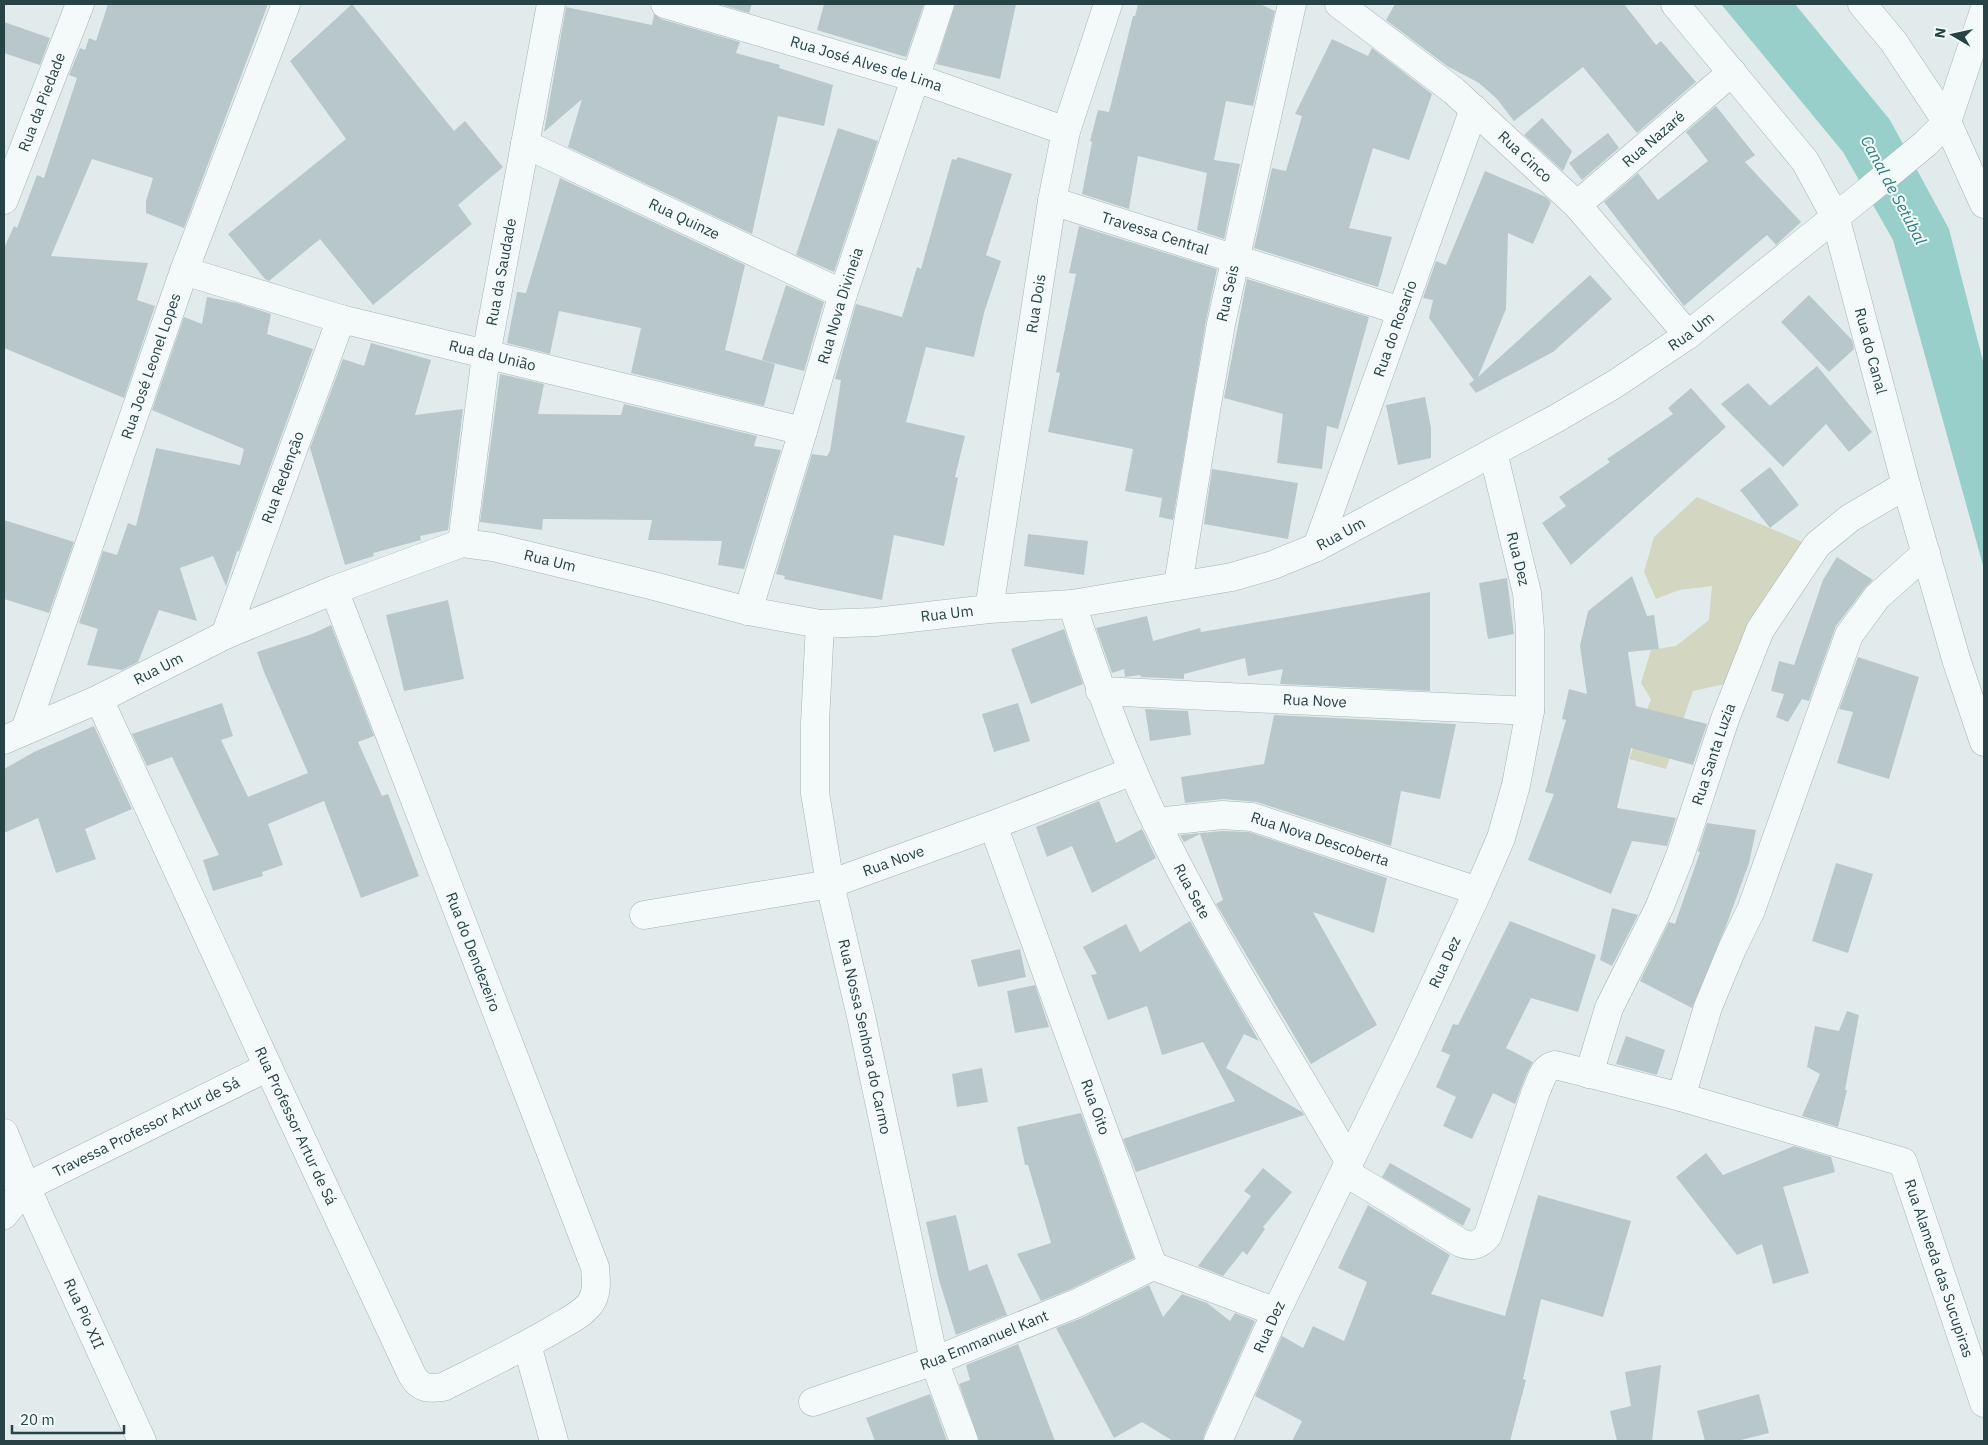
<svg xmlns="http://www.w3.org/2000/svg" width="1988" height="1445" font-family="'IBM Plex Sans',sans-serif">
  <style>
    .green { fill: #d3d6c1 }
    .water { fill: #99cfcb }
    .building { fill: #b8c8ca }
    .lines { fill: none; stroke-linecap: round; stroke-linejoin: round }
    .minor-casing { stroke: #a5b5b6; stroke-width: 29 }
    .tertiary-casing { stroke: #a5b5b6; stroke-width: 29 }
    .minor { stroke: #f4f9f9; stroke-width: 28 }
    .tertiary { stroke: #f4f9f9; stroke-width: 28 }
    .labels { text-anchor: middle; stroke-width: 4; stroke-linejoin: round; paint-order: stroke }
    .street-label { font-size: 15px; fill: #274345; stroke: #f1f8f8 }
    .water-label { font-size: 16px; font-style: italic; fill: #2d7d7b; stroke: #f1f8f8 }
  </style>
  <rect width="100%" height="100%" fill="#e1ebeb"/>
  <path class="green" d="M1697,497L1807,544L1725,684L1693,691L1666,769L1629,759L1651,699L1641,683L1651,650L1676,646L1709,620L1712,586L1679,590L1656,599L1644,572L1654,537Z"/>
  <path class="water" d="M1721,4H1795L1890,120L1949,229L1984,365V569L1893,240L1843,152Z"/>
  <g class="building">
    <path d="M108,4H268L184,228L146,213V201L153,178L92,159L51,256L148,263L137,300L155,306L124,398L4,348V248L14,226L17,228L37,175L44,178L77,78L69,75L80,48L85,50L89,38L96,41Z"/>
    <path d="M352,4L454,131L465,121L503,167L458,205L472,224L373,305L320,239L269,281L265,279L228,234L346,139L290,61Z"/>
    <path d="M719,4H752L749,13Z"/>
    <path d="M824,4H924L906,57L817,30Z"/>
    <path d="M955,4H1016L1000,79L936,64Z"/>
    <path d="M1138,4H1260L1275,11L1253,106L1226,101L1214,160L1240,164L1224,239L1197,230L1207,173L1138,156L1129,209L1082,194L1092,142L1090,141L1098,110L1109,112L1133,16H1135Z"/>
    <path d="M1395,4H1624L1656,45L1661,41L1696,82L1637,133L1583,67L1514,121L1497,99L1479,83L1447,66L1386,20Z"/>
    <path d="M566,7L652,25L654,14L661,19L740,42L736,53L780,65L779,68L833,85L824,126L778,116L752,234L568,147L582,99L544,132Z"/>
    <path d="M4,22L50,38L40,65L4,53Z"/>
    <path d="M1332,39L1368,56L1372,48L1432,94L1409,160L1373,148L1349,228L1392,237L1378,287L1254,248L1272,168L1286,171L1302,116L1295,114Z"/>
    <path d="M1716,106L1755,155L1745,162L1801,222L1776,245L1767,235L1684,306L1604,202L1638,173L1658,200L1708,161L1686,132Z"/>
    <path d="M1542,118L1572,151L1563,171L1524,135Z"/>
    <path d="M838,128L878,141L834,272L796,255Z"/>
    <path d="M1608,133L1619,148L1582,180L1569,163Z"/>
    <path d="M958,157L1012,174L986,255L1001,261L984,313L974,357L926,347L906,422L965,436L955,477L958,478L944,546L894,535L882,600L784,579L785,576L776,574L812,454L827,456L830,451L841,380L835,379L856,304L902,317L917,267L921,269L952,159L956,160Z"/>
    <path d="M1485,171L1546,197L1551,202L1533,244L1508,233L1506,309L1478,377L1590,275L1612,299L1553,352L1476,393L1469,384L1474,380L1429,318L1433,300L1423,298L1436,261L1446,265Z"/>
    <path d="M560,178L745,265L725,350L775,364L764,406L631,373L641,328L559,311L550,354L507,343L517,292L526,293Z"/>
    <path d="M1079,226L1217,269L1206,321L1173,520L1159,517L1162,498L1125,491L1133,449L1048,432L1060,373L1056,372L1076,274L1069,273Z"/>
    <path d="M1247,279L1369,317L1338,429L1327,426L1322,469L1277,463L1283,414L1224,398Z"/>
    <path d="M786,285L824,302L804,371L762,360Z"/>
    <path d="M1809,295L1852,340L1854,349L1829,372L1781,322Z"/>
    <path d="M207,297L237,303L271,314L267,334L313,349L239,552L237,551L226,586L213,556L180,568L197,621L159,610L138,662L122,670L87,665L98,629L79,623L103,551L117,555L128,523L136,526L156,448L240,465L244,449L152,410L184,317L202,324Z"/>
    <path d="M371,343L431,360L415,415L463,409L448,530L420,536L421,540L373,553L374,556L345,565L310,448L343,359L364,366Z"/>
    <path d="M1817,366L1872,432L1849,452L1826,424L1783,467L1721,404L1748,383L1770,406Z"/>
    <path d="M500,374L544,384L538,414L621,415L624,404L757,436L754,446L781,450L744,569L718,565L722,541L648,540L652,520L543,519L542,530L480,522Z"/>
    <path d="M1691,388L1726,427L1571,565L1542,523L1566,506L1559,497L1610,462L1607,459L1673,414L1668,408Z"/>
    <path d="M1425,397L1431,428V458L1398,465L1386,405Z"/>
    <path d="M1770,467L1799,505L1770,528L1740,490Z"/>
    <path d="M1212,469L1298,483L1288,539L1204,524Z"/>
    <path d="M4,520L74,542L49,613L4,599Z"/>
    <path d="M1028,534L1088,541L1084,575L1024,566Z"/>
    <path d="M1837,557L1873,580L1865,588L1836,626L1809,701L1802,699L1788,722L1776,717L1784,694L1771,691L1779,661L1794,665L1823,580Z"/>
    <path d="M1632,576L1647,616L1654,615L1659,649L1628,652L1636,706L1707,724L1693,765L1631,748L1617,808L1676,818L1667,846L1632,841L1611,894L1528,860L1554,794L1545,792L1566,720L1562,719L1569,689L1587,694L1580,646L1588,611Z"/>
    <path d="M1507,578L1514,634L1488,639L1479,583Z"/>
    <path d="M1430,592V691L1280,684L1283,669L1248,676L1245,658L1184,674V679L1141,677L1140,675L1125,677L1124,669L1112,673L1096,628L1147,616L1153,641L1200,628L1201,632Z"/>
    <path d="M448,600L464,679L404,691L386,615Z"/>
    <path d="M331,625L374,736L358,742L382,796L388,794L419,876L361,898L324,801L268,824L283,865L262,872L263,876L213,891L203,860L219,855L172,757L147,766L132,734L222,703L233,736L221,740L248,797L308,773L264,672L257,652L312,634Z"/>
    <path d="M1064,629L1083,684L1031,704L1011,649Z"/>
    <path d="M1858,657L1919,677L1889,779L1837,763L1853,712L1839,709Z"/>
    <path d="M1018,703L1030,741L994,752L982,714Z"/>
    <path d="M1145,709L1188,711L1191,735L1150,741Z"/>
    <path d="M1274,715L1456,724L1440,799L1401,791L1391,846L1257,802L1223,799L1185,803L1181,777L1264,764Z"/>
    <path d="M94,726L132,809L85,829L96,859L56,873L38,818L4,833V769L34,752Z"/>
    <path d="M1099,801L1116,843L1142,829L1156,858L1092,893L1072,846L1047,857L1036,827Z"/>
    <path d="M1707,823L1756,830L1749,863L1726,926L1692,1008L1640,981L1669,922L1675,924L1700,852L1698,851Z"/>
    <path d="M1222,831L1249,832L1387,878L1374,933L1313,912L1377,1025L1311,1064L1216,904L1223,900L1200,834L1184,842L1180,835Z"/>
    <path d="M1836,863L1873,874L1848,953L1812,941Z"/>
    <path d="M1612,908L1638,915L1612,966L1600,960Z"/>
    <path d="M1190,921L1259,1041L1244,1034L1226,1068L1302,1112L1304,1115L1136,1172L1123,1139L1235,1101L1203,1042L1162,1055L1147,1006L1108,1020L1091,975L1097,974L1083,947L1126,924L1140,952Z"/>
    <path d="M1510,921L1596,955L1578,1012L1531,998L1506,1048L1533,1062L1527,1073L1515,1104L1493,1093L1472,1139L1443,1126L1456,1097L1436,1087L1450,1055L1441,1051L1453,1024L1458,1025Z"/>
    <path d="M1020,949L1026,977L978,987L971,960Z"/>
    <path d="M1035,985L1049,1027L1015,1033L1007,991Z"/>
    <path d="M1847,1011L1859,1015L1845,1090H1847L1838,1127L1802,1116L1820,1074L1807,1067L1815,1026L1839,1031Z"/>
    <path d="M1626,1036L1665,1050L1657,1075L1616,1064Z"/>
    <path d="M982,1068L988,1102L957,1107L952,1074Z"/>
    <path d="M1081,1113L1134,1258L1071,1289L1041,1301L1017,1254L1051,1243L1028,1165H1025L1017,1127Z"/>
    <path d="M1794,1146L1831,1157L1835,1172L1783,1187L1809,1273L1773,1284L1762,1244L1737,1255L1676,1177L1706,1153L1723,1175Z"/>
    <path d="M1390,1163L1471,1209L1463,1226L1382,1177Z"/>
    <path d="M1263,1168L1292,1192L1263,1227L1265,1229L1247,1255L1243,1251L1223,1276L1198,1266L1251,1196L1244,1191Z"/>
    <path d="M1538,1195L1631,1221L1603,1317L1541,1299L1523,1379L1526,1380L1510,1441H1292L1302,1421L1255,1396L1282,1336L1303,1348L1313,1326L1344,1341L1367,1282L1338,1268L1368,1205L1450,1255L1431,1294L1505,1316Z"/>
    <path d="M956,1215L969,1271L987,1264L1007,1315L956,1335L939,1280L926,1222Z"/>
    <path d="M1149,1285L1163,1317L1182,1294L1207,1303L1230,1321L1235,1313L1255,1321L1204,1435L1203,1441H1173L1142,1422L1114,1438L1056,1328L1084,1317Z"/>
    <path d="M1018,1344L1055,1441H979L959,1384L970,1380L966,1365Z"/>
    <path d="M1661,1365L1652,1441H1617L1610,1411L1631,1406L1625,1372Z"/>
    <path d="M930,1394L947,1441H875L866,1418Z"/>
    <path d="M1759,1394L1769,1433L1737,1441H1705L1697,1411Z"/>
  </g>
  <g class="lines">
    <g class="minor-casing">
      <g id="minor">
        <path id="s1" d="M665,4L916,78L1066,131"/>
        <path id="s2" d="M1339,4L1454,91L1577,205L1688,335"/>
        <path id="s3" d="M525,144L843,294"/>
        <path id="s4" d="M4,200L80,4"/>
        <path id="s5" d="M1052,201L1401,311"/>
        <path id="s6" d="M1577,205L1732,72"/>
        <path id="s7" d="M184,271L341,319L803,431"/>
        <path id="s8" d="M462,543L486,355L551,4"/>
        <path id="s9" d="M1317,547L1474,109"/>
        <path id="s10" d="M1178,585L1206,410L1221,324L1292,4"/>
        <path id="s11" d="M1072,604C1096,678 1122,752 1156,822C1213,939 1284,1049 1349,1161"/>
        <path id="s12" d="M989,609L1052,201L1066,131L1108,4"/>
        <path id="s13" d="M748,611L803,431L843,294L940,4"/>
        <path id="s14" d="M820,624L815,723V793L830,884L861,1016L934,1361L964,1441"/>
        <path id="s15" d="M225,635L341,319"/>
        <path id="s16" d="M1100,691L1530,711"/>
        <path id="s17" d="M99,699L268,1067L412,1375C420,1389 429,1389 443,1387C481,1368 519,1350 556,1328C568,1321 581,1315 590,1304C598,1293 596,1280 595,1267L334,590"/>
        <path id="s18" d="M25,730L184,271L286,4"/>
        <path id="s19" d="M4,740L99,699L225,635L334,590L462,543L493,547L650,585L748,611L820,624L875,622L989,609L1072,604L1232,577L1273,565L1317,547L1557,418L1615,384L1688,335L1863,195L1925,144L1947,122L1984,11"/>
        <path id="s20" d="M1156,822L1222,815L1252,817L1478,891"/>
        <path id="s21" d="M993,825L1153,1266"/>
        <path id="s22" d="M644,915L830,884L993,825L1133,771"/>
        <path id="s23" d="M1589,1074L1609,1008L1659,908L1680,856L1725,719L1760,630L1817,545L1850,518L1906,485"/>
        <path d="M1681,1097L1708,1007L1732,949L1751,910L1849,635L1877,597L1926,553"/>
        <path d="M4,1133L26,1187"/>
        <path id="s24" d="M4,1172L26,1187L142,1441"/>
        <path id="s25" d="M1345,1172L1461,1243C1473,1248 1480,1245 1488,1235L1536,1091C1541,1081 1543,1067 1555,1065L1681,1097L1903,1162L1984,1403"/>
        <path id="s26" d="M4,1215L26,1187L268,1067"/>
        <path d="M1153,1266L1276,1312"/>
        <path d="M527,1345L554,1441"/>
        <path id="s27" d="M813,1402L934,1361L1077,1303L1153,1266"/>
        <path id="s28" d="M1218,1441L1276,1312L1406,1046L1478,891L1501,838L1516,785L1530,711V630L1527,593L1493,452"/>
      </g>
    </g>
    <g class="tertiary-casing">
      <g id="tertiary">
        <path id="s29" d="M1675,4L1805,161L1835,216L1906,485L1956,659L1984,742"/>
        <path d="M1862,4L1893,41L1947,122L1984,204"/>
      </g>
    </g>
    <use href="#minor" class="minor"/>
    <use href="#tertiary" class="tertiary"/>
  </g>
  <g class="labels">
    <g class="street-label">
      <text dy="5" stroke="none"><textPath href="#s1" startOffset="210">Rua José Alves de Lima</textPath></text>
      <text dy="5" stroke="none"><textPath href="#s4" startOffset="105">Rua da Piedade</textPath></text>
      <text dy="5" stroke="none"><textPath href="#s6" startOffset="101">Rua Nazaré</textPath></text>
      <text dy="5" stroke="none"><textPath href="#s2" startOffset="241">Rua Cinco</textPath></text>
      <text dy="5" stroke="none"><textPath href="#s3" startOffset="176">Rua Quinze</textPath></text>
      <text dy="5" stroke="none"><textPath href="#s5" startOffset="108">Travessa Central</textPath></text>
      <text dy="5" stroke="none"><textPath href="#s8" startOffset="274">Rua da Saudade</textPath></text>
      <text dy="5" stroke="none"><textPath href="#s10" startOffset="296">Rua Seis</textPath></text>
      <text dy="5" stroke="none"><textPath href="#s12" startOffset="309">Rua Dois</textPath></text>
      <text dy="5" stroke="none"><textPath href="#s13" startOffset="319">Rua Nova Divineia</textPath></text>
      <text dy="5" stroke="none"><textPath href="#s9" startOffset="232">Rua do Rosario</textPath></text>
      <text dy="5" stroke="none"><textPath href="#s19" startOffset="1804">Rua Um</textPath></text>
      <text dy="5" stroke="none"><textPath href="#s29" startOffset="406">Rua do Canal</textPath></text>
      <text dy="5" stroke="none"><textPath href="#s7" startOffset="320">Rua da União</textPath></text>
      <text dy="5" stroke="none"><textPath href="#s18" startOffset="385">Rua José Leonel Lopes</textPath></text>
      <text dy="5" stroke="none"><textPath href="#s15" startOffset="168">Rua Redenção</textPath></text>
      <text dy="5" stroke="none"><textPath href="#s19" startOffset="1399">Rua Um</textPath></text>
      <text transform="translate(1518 559) rotate(76)" y="5">Rua Dez</text>
      <text dy="5" stroke="none"><textPath href="#s19" startOffset="589">Rua Um</textPath></text>
      <text dy="5" stroke="none"><textPath href="#s19" startOffset="994">Rua Um</textPath></text>
      <text dy="5" stroke="none"><textPath href="#s19" startOffset="170">Rua Um</textPath></text>
      <text dy="5" stroke="none"><textPath href="#s16" startOffset="215">Rua Nove</textPath></text>
      <text dy="5" stroke="none"><textPath href="#s23" startOffset="344">Rua Santa Luzia</textPath></text>
      <text dy="5" stroke="none"><textPath href="#s20" startOffset="168">Rua Nova Descoberta</textPath></text>
      <text dy="5" stroke="none"><textPath href="#s22" startOffset="256">Rua Nove</textPath></text>
      <text dy="5" stroke="none"><textPath href="#s11" startOffset="312">Rua Sete</textPath></text>
      <text transform="translate(473 952) rotate(69)" y="5">Rua do Dendezeiro</text>
      <text dy="5" stroke="none"><textPath href="#s28" startOffset="530">Rua Dez</textPath></text>
      <text dy="5" stroke="none"><textPath href="#s14" startOffset="418">Rua Nossa Senhora do Carmo</textPath></text>
      <text dy="5" stroke="none"><textPath href="#s21" startOffset="300">Rua Oito</textPath></text>
      <text dy="5" stroke="none"><textPath href="#s17" startOffset="470">Rua Professor Artur de Sá</textPath></text>
      <text dy="5" stroke="none"><textPath href="#s26" startOffset="170">Travessa Professor Artur de Sá</textPath></text>
      <text dy="5" stroke="none"><textPath href="#s25" startOffset="826">Rua Alameda das Sucupiras</textPath></text>
      <text dy="5" stroke="none"><textPath href="#s24" startOffset="166">Rua Pio XII</textPath></text>
      <text dy="5" stroke="none"><textPath href="#s28" startOffset="125">Rua Dez</textPath></text>
      <text dy="5" stroke="none"><textPath href="#s27" startOffset="182">Rua Emmanuel Kant</textPath></text>
    </g>
    <g class="water-label">
      <text transform="translate(1894 190) rotate(62)" y="6">Canal de Setúbal</text>
    </g>
  </g>
  <rect width="1988" height="1445" fill="none" stroke="#274345" stroke-width="10"/>
  <g transform="translate(1953 35) rotate(279)" stroke="#f1f8f8" stroke-width="4" paint-order="stroke">
  <path d="M0-4L9 19L0 12L-9 19Z" fill="#274345"/>
  <text y="-8" font-size="14" font-weight="bold" text-anchor="middle" fill="#274345">N</text>
  </g>
  <path d="M12 1425v8h112v-8" fill="none" stroke="#274345" stroke-width="2.5"/>
  <text x="20" y="1425" font-size="15" fill="#274345" stroke="#f1f8f8" stroke-width="4" paint-order="stroke">20 m</text>
</svg>
